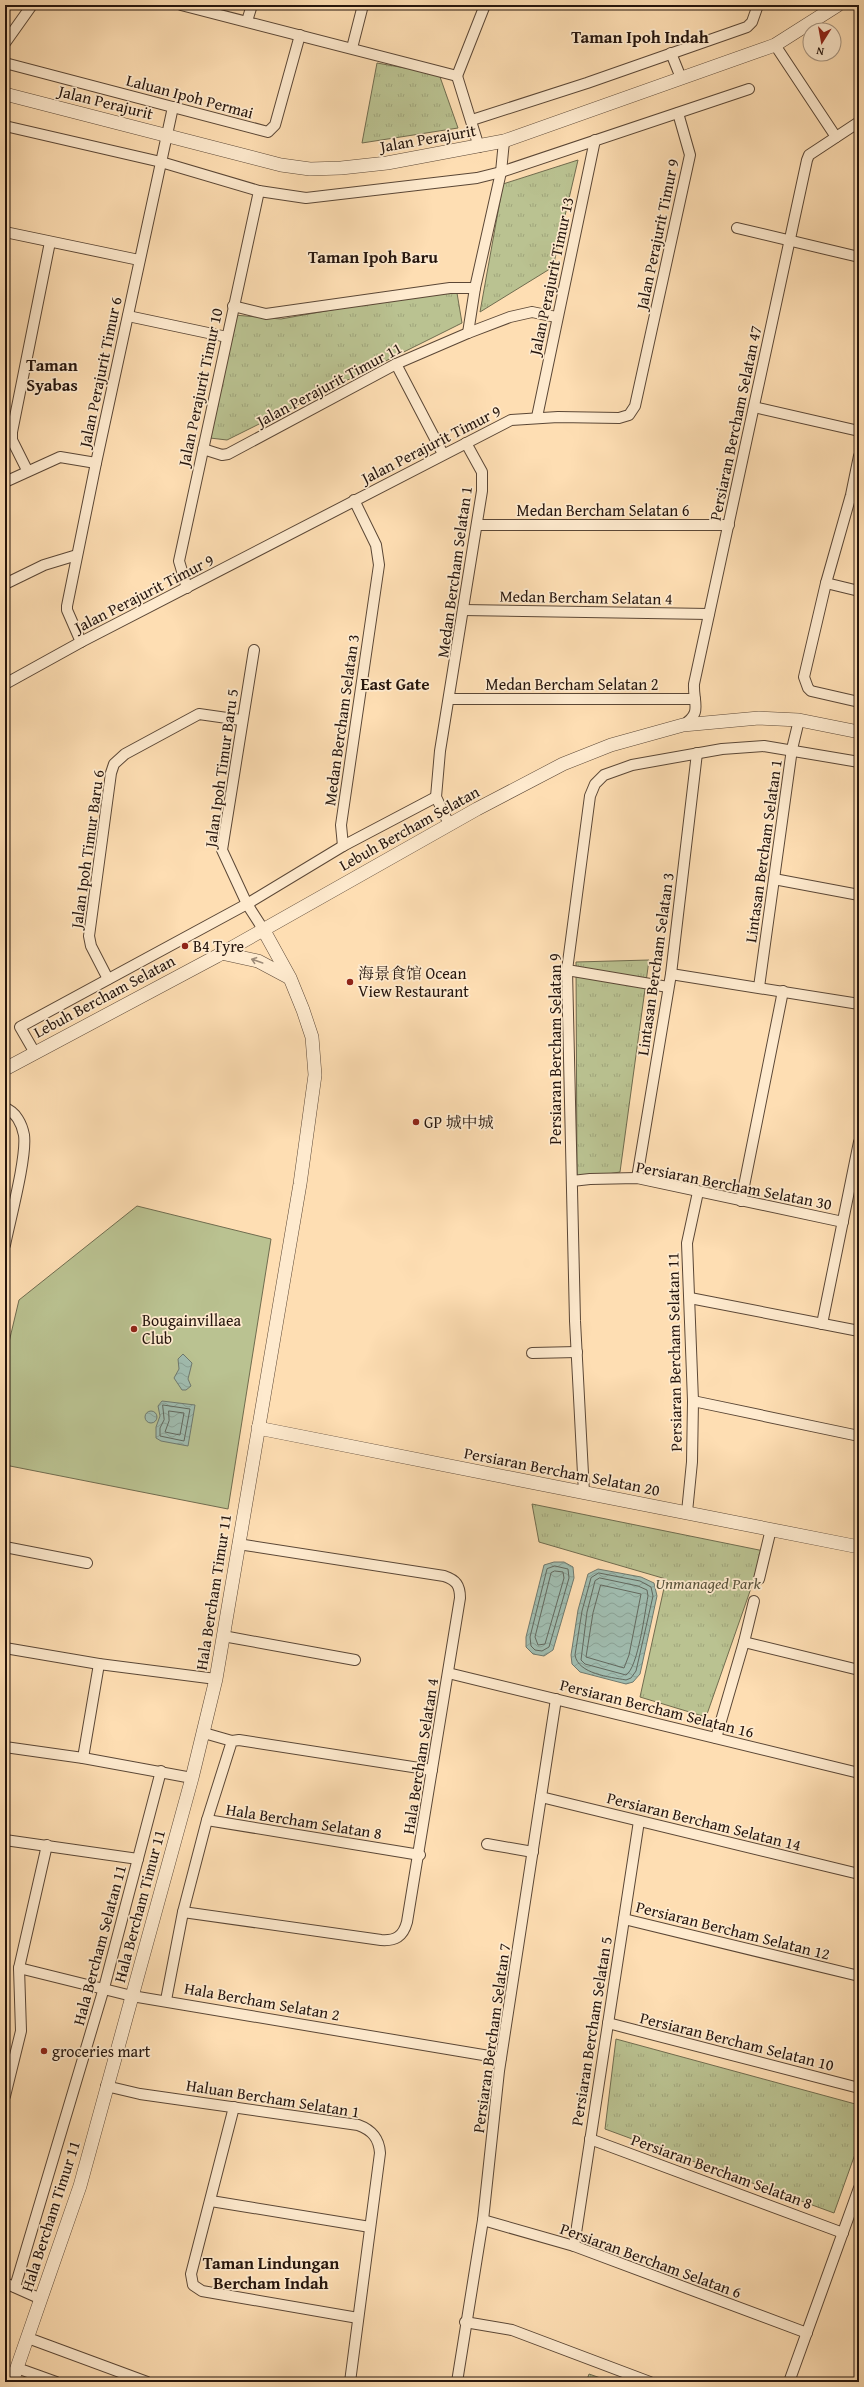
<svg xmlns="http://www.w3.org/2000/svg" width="864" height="2387" font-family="'Gentium Book Plus','Noto Serif SC',serif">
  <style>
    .green { fill: #bac291; stroke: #706c4f }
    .park { fill: url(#park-tufts); stroke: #706c4f }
    .water { fill: url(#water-waves); stroke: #6f796e }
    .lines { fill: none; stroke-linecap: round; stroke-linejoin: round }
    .shore { stroke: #62685e; stroke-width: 1 }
    .minor-casing { stroke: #5b4736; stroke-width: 12 }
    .tertiary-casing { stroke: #5b4736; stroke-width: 14 }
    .minor { stroke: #feeace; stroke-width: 10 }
    .tertiary { stroke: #feeace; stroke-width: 13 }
    .oneway { stroke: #9c8a77 }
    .poi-dot { fill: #8f2418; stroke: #feeace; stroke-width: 1.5 }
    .labels { text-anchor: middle; stroke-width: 3.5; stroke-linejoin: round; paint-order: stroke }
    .street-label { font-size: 16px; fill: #25150d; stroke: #feeace }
    .poi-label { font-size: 16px; fill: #25150d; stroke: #feeace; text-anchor: start }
    .park-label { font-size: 16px; font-style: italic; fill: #59523b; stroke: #feeace }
    .neighbourhood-label { font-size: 17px; font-weight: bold; fill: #25150d; stroke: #feeace }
  </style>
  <defs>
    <pattern id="park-tufts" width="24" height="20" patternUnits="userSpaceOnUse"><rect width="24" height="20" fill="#bac291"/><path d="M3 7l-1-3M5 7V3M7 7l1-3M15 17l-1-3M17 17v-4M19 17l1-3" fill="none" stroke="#a0a67c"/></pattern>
    <pattern id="water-waves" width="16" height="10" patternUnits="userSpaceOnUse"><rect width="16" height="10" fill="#a0bcaf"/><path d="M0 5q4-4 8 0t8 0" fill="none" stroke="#8aa195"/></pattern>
  </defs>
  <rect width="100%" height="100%" fill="#fedeb3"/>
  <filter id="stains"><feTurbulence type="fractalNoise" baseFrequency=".005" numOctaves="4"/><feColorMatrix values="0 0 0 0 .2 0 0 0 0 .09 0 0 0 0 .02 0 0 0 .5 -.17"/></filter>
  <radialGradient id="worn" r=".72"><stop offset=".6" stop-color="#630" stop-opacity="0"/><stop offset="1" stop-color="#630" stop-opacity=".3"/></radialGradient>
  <path class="green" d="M137,1206L271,1239L228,1509L5,1465V1359L19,1300Z"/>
  <g class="park">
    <path d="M377,63L439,74L458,128L362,143Z"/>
    <path d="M578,160L553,267L480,312L503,184Z"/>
    <path d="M437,291L457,293L462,323L227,440L210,438L234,315L281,319Z"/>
    <path d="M649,960L620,1172L577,1179L576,962Z"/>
    <path d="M532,1504L764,1551L706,1717L640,1697L666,1579L539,1542Z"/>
    <path d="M616,2039L859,2105V2143L834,2213L605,2129Z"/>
    <path d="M589,2374L612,2382H586Z"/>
  </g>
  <g class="water">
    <path d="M183,1354L192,1363L188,1379L191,1386L186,1390H182L174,1378L179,1369L178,1359Z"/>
    <path d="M162,1401L195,1405L188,1446L161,1441L156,1438V1427L160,1416L158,1406Z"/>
    <circle cx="151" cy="1417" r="6"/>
    <path d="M554,1562H564L573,1567L574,1578L553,1650L544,1656L533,1654L526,1647V1637L544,1565Z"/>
    <path d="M598,1569L641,1577L654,1583L657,1596L640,1674L633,1682L626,1684L580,1672L572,1664L571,1655L578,1610L588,1574Z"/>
  </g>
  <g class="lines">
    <g class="shore">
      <path d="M163,1405L190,1409L184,1441L160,1436V1428L164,1420Z"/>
      <path d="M169,1411L184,1413L180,1435L165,1432L169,1421Z"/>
      <path d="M555,1566L568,1569L569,1578L549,1647L542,1651L535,1650L531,1646L530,1637L547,1569Z"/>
      <path d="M555,1571L563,1572L564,1578L545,1644L538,1645L535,1637L551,1573Z"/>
      <path d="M599,1573L640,1581L651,1587L653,1596L636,1671L631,1678L626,1680C610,1677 578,1674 575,1655L582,1611L591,1578Z"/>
      <path d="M600,1578L638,1586L647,1590L648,1596C645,1611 638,1668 626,1675L585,1664L581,1660L587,1612L595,1581Z"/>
      <path d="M601,1585L641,1594L629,1655L624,1668L586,1657L593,1613Z"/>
    </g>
    <g class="minor-casing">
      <g id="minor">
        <path d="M181,5L457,76"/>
        <path d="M247,21L252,5"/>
        <path d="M5,43L32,5"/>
        <path d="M775,45L836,137"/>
        <path d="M352,48L363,5"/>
        <path d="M671,53L681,78"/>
        <path d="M5,63L268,132L275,125L300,35"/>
        <path d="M457,76L485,5"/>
        <path d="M457,76L479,147"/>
        <path d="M472,120L587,83L747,27L752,22L758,5"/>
        <path d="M5,126L161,162L259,191L306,198L477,178L501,172L749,89"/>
        <path d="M737,228L859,257"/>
        <path d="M5,232L139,260"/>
        <path d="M233,306L266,314L450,288H475"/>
        <path d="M128,316L227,337"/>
        <path d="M468,333L475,288L501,172L504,141"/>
        <path d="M396,364L443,454"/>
        <path d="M754,407L859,431"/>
        <path d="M537,417L595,140"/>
        <path d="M203,449L222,455L228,454L396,364L468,333L510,317L532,312L556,317"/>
        <path d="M859,456L851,495L826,583L804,677L808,688L811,691L859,702"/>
        <path d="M27,470L12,440V432L50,242"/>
        <path d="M5,482L60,457L96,463"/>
        <path d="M354,500L376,545L379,565L341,825L343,846L436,797"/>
        <path d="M477,525H729"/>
        <path d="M826,583L859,591"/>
        <path d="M5,584L44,565L77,555"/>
        <path d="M187,588L179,561L259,191"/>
        <path d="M463,610L709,614"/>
        <path d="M81,642L67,610V606L96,463L173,107"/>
        <path d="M254,650L222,850L247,904L263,929"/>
        <path d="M5,684L81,642L511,420L558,417L619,418L629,415L635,406L690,155L678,113"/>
        <path d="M450,699H695"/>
        <path d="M683,725C703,713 693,703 694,684L807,160L809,155L859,122"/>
        <path d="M449,824L436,797L440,751L482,491V472L466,443"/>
        <path d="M774,879L859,895"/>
        <path d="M567,970L668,987"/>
        <path d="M671,974L859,1004"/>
        <path d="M108,979L91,946L89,936L111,773L114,764L125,754L199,714L241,720"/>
        <path d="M759,987L792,749L799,720"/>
        <path d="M35,1053L20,1027L247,904L343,846"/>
        <path d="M5,1108C16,1112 22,1124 24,1135C27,1157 10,1220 5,1245"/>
        <path d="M637,1178L671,974L697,753"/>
        <path d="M572,1181L590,1179L637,1178L843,1222"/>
        <path d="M741,1201L783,991"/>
        <path d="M690,1298L859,1331"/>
        <path d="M822,1324L859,1142"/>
        <path d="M532,1353L577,1352"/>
        <path d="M693,1401L859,1436"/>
        <path d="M584,1493L575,1321L567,970L590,796L595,784L604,775L632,765L722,749L764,746L859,762"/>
        <path d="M687,1512L692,1462L693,1401L687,1243L698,1192"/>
        <path d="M5,1547L87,1563"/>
        <path d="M759,1579L771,1529"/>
        <path d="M223,1636L355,1660"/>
        <path d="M744,1642L754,1601"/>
        <path d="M5,1648L99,1664L216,1679"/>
        <path d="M448,1673L859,1773"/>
        <path d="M204,1733L232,1741"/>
        <path d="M716,1738L744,1642L859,1670"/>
        <path d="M5,1747L83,1758L192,1778"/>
        <path d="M83,1758L99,1664"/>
        <path d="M541,1797L859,1874"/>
        <path d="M207,1820L420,1855"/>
        <path d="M5,1840L138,1859"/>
        <path d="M487,1844L533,1852"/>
        <path d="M183,1912L381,1940C395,1941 403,1937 407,1922L460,1598C460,1585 456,1580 444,1576L238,1544"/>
        <path d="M624,1919L859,1976"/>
        <path d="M19,1968L132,1996L501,2058"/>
        <path d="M166,2000L183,1912L207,1820L232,1741L239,1740L432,1770"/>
        <path d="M608,2023L859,2088"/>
        <path d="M106,2086L140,2094L358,2125C372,2130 379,2138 380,2153L350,2382"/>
        <path d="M5,2096L21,2031L19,1968L47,1845"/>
        <path d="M234,2107L191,2274L193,2285L202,2291L358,2318"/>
        <path d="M590,2139L843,2233"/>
        <path d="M211,2201L370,2227"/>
        <path d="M483,2220L574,2246L807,2333"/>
        <path d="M574,2246L639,1821"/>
        <path d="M5,2283L41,2299"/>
        <path d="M15,2287L104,1988L161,1771"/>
        <path d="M465,2322L512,2330L650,2382"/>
        <path d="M28,2338L147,2382"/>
        <path d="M17,2368L56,2382"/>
        <path d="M457,2382L483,2220L499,2071L556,1699"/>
        <path d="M789,2382L859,2188"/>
      </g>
    </g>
    <g class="tertiary-casing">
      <g id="tertiary">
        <path d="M5,94L281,165L310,169L341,168L387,163L504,141L775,45L838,5"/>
        <path d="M221,953L258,961L288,977"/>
        <path d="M5,1069L217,956L477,809L563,764L611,745L683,725L759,718L799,720L859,732"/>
        <path d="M258,1428L859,1547"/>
        <path d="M12,2382L80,2186L192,1778L216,1679L300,1184L315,1075L312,1037L303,1010L290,978L263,929"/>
      </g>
    </g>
    <use href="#minor" class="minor"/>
    <use href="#tertiary" class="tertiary"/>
  </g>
  <defs><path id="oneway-shaft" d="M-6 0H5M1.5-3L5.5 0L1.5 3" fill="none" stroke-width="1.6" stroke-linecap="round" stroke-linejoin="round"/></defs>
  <use class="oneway" href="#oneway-shaft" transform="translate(257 961) rotate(-161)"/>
  <g class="poi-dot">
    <circle cx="185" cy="946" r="4"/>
    <circle cx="350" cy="982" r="4"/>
    <circle cx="416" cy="1122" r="4"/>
    <circle cx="134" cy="1329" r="4"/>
    <circle cx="44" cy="2051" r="4"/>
  </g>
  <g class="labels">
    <g class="street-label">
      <text transform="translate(190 96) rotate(15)" y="6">Laluan Ipoh Permai</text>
      <text transform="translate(106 102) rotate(14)" y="6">Jalan Perajurit</text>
      <text transform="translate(428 138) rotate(-10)" y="6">Jalan Perajurit</text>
      <text transform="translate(657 234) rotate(-78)" y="6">Jalan Perajurit Timur 9</text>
      <text transform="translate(551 276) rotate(-78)" y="6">Jalan Perajurit Timur 13</text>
      <text transform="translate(100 372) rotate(-78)" y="6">Jalan Perajurit Timur 6</text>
      <text transform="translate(329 384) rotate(-28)" y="6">Jalan Perajurit Timur 11</text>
      <text transform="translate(200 387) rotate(-78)" y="6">Jalan Perajurit Timur 10</text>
      <text transform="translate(735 423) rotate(-78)" y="6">Persiaran Bercham Selatan 47</text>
      <text transform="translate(431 444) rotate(-27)" y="6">Jalan Perajurit Timur 9</text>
      <text x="603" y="516">Medan Bercham Selatan 6</text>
      <text transform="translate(454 572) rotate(-82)" y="6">Medan Bercham Selatan 1</text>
      <text transform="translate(144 593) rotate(-27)" y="6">Jalan Perajurit Timur 9</text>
      <text transform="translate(586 597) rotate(1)" y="6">Medan Bercham Selatan 4</text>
      <text x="572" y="690">Medan Bercham Selatan 2</text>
      <text transform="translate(341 720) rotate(-82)" y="6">Medan Bercham Selatan 3</text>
      <text transform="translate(221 768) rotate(-82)" y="6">Jalan Ipoh Timur Baru 5</text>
      <text transform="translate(409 828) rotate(-29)" y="6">Lebuh Bercham Selatan</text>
      <text transform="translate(87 849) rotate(-82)" y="6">Jalan Ipoh Timur Baru 6</text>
      <text transform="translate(763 851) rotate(-82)" y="6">Lintasan Bercham Selatan 1</text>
      <text transform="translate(655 964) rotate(-82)" y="6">Lintasan Bercham Selatan 3</text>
      <text transform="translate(104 996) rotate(-28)" y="6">Lebuh Bercham Selatan</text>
      <text transform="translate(555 1049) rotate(-90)" y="6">Persiaran Bercham Selatan 9</text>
      <text transform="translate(734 1185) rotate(11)" y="6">Persiaran Bercham Selatan 30</text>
      <text transform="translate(674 1352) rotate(-91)" y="6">Persiaran Bercham Selatan 11</text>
      <text transform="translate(562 1471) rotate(11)" y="6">Persiaran Bercham Selatan 20</text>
      <text transform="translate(213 1592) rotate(-81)" y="6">Hala Bercham Timur 11</text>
      <text transform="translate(657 1708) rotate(14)" y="6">Persiaran Bercham Selatan 16</text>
      <text transform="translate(420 1756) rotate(-81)" y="6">Hala Bercham Selatan 4</text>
      <text transform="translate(304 1821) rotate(9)" y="6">Hala Bercham Selatan 8</text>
      <text transform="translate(704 1821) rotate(14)" y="6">Persiaran Bercham Selatan 14</text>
      <text transform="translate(139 1906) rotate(-75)" y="6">Hala Bercham Timur 11</text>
      <text transform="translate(733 1930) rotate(14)" y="6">Persiaran Bercham Selatan 12</text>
      <text transform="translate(99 1945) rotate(-75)" y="6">Hala Bercham Selatan 11</text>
      <text transform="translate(262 2001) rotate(10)" y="6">Hala Bercham Selatan 2</text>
      <text transform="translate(591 2031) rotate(-81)" y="6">Persiaran Bercham Selatan 5</text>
      <text transform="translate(491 2038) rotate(-82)" y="6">Persiaran Bercham Selatan 7</text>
      <text transform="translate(737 2041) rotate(14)" y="6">Persiaran Bercham Selatan 10</text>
      <text transform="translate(273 2098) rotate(9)" y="6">Haluan Bercham Selatan 1</text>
      <text transform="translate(722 2171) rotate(20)" y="6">Persiaran Bercham Selatan 8</text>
      <text transform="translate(50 2216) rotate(-72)" y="6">Hala Bercham Timur 11</text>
      <text transform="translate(651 2260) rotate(20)" y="6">Persiaran Bercham Selatan 6</text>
    </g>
    <g class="poi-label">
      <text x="193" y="952">B4 Tyre</text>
      <text x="358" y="979">海景食馆 Ocean<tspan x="358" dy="18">View Restaurant</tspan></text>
      <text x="424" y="1128">GP 城中城</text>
      <text x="142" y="1326">Bougainvillaea<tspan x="142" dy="18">Club</tspan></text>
      <text x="52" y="2057">groceries mart</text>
    </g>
    <g class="park-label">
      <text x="708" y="1589">Unmanaged Park</text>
    </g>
    <g class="neighbourhood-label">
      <text x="640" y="43">Taman Ipoh Indah</text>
      <text x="373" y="263">Taman Ipoh Baru</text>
      <text x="52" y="371">Taman<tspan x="52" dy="20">Syabas</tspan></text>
      <text x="395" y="690">East Gate</text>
      <text x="271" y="2269">Taman Lindungan<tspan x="271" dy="20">Bercham Indah</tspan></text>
    </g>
  </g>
  <rect width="864" height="2387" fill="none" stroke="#fedeb3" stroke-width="20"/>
  <rect x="6" y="6" width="852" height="2375" fill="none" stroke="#25150d" stroke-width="2"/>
  <rect x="10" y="10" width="844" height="2367" fill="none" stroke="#25150d"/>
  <g transform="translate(822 42) rotate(191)"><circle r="19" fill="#feeace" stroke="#a79581"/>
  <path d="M0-3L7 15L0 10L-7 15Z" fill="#8f2418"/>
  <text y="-6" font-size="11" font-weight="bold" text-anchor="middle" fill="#25150d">N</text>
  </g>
  <rect width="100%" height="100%" filter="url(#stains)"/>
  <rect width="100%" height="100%" fill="url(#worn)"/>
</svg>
